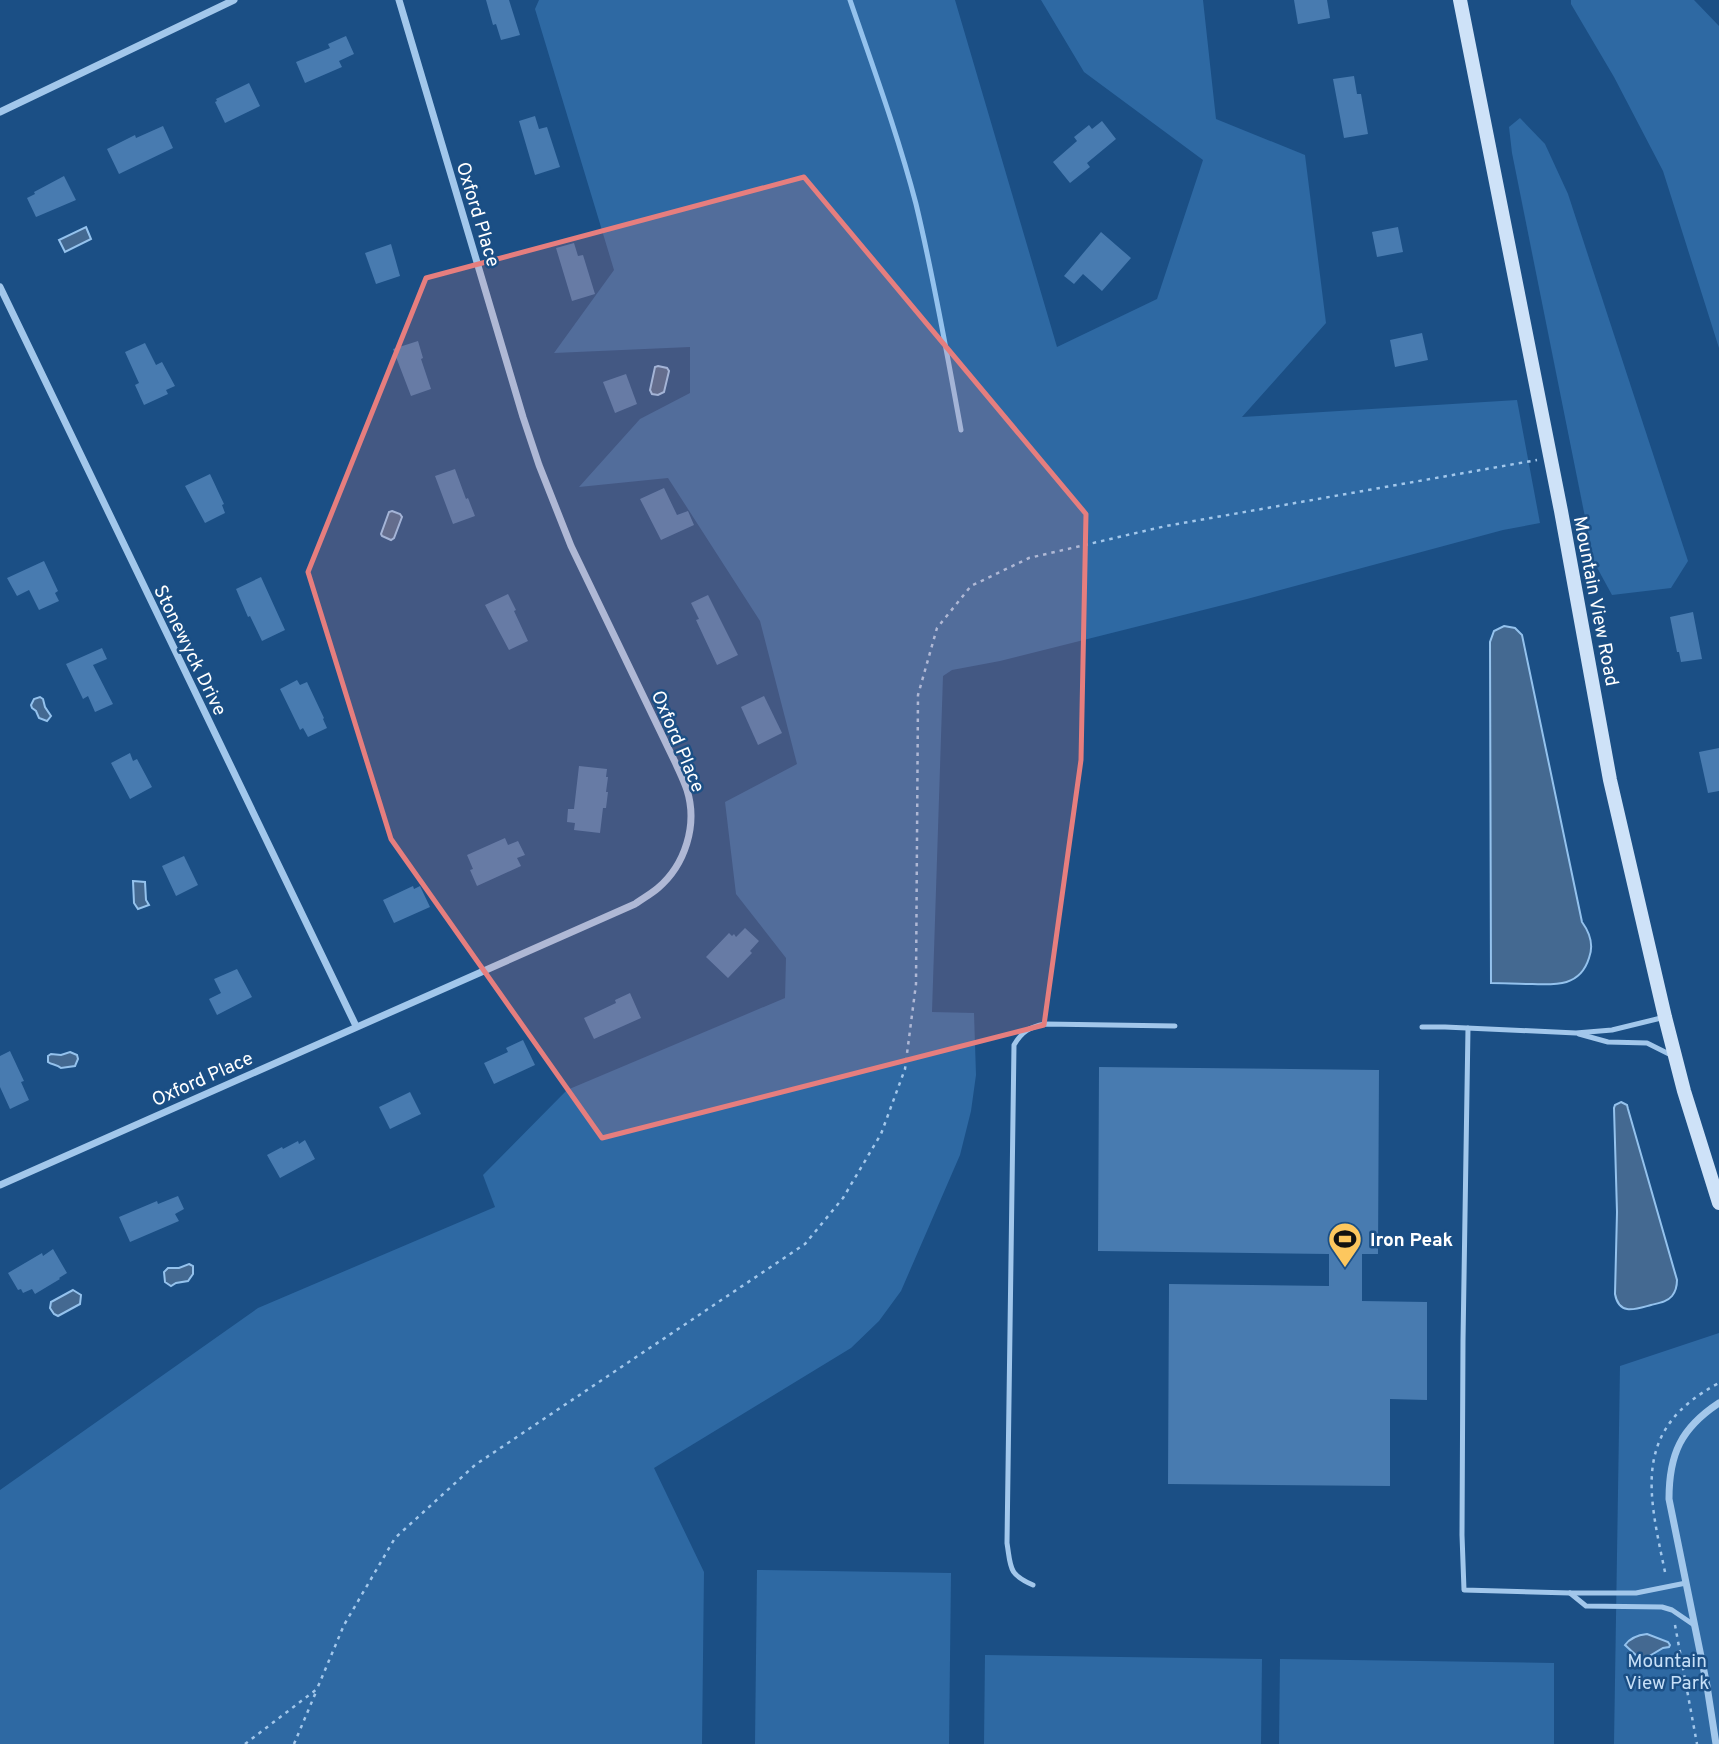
<svg xmlns="http://www.w3.org/2000/svg" width="1719" height="1744" font-family="Overpass,sans-serif">
  <style>
    .green { fill: #2e69a3 }
    .water { fill: #446991; stroke: #94c2ed; stroke-width: 2 }
    .lines { fill: none; stroke-linecap: round; stroke-linejoin: round }
    .stream { stroke: #94c2ed; stroke-width: 5 }
    .building { fill: #487bb0 }
    .path { stroke: #a2c7eb; stroke-width: 2.5; stroke-dasharray: 3.5 5; stroke-linecap: butt }
    .lane { stroke: #a2c7eb; stroke-width: 5 }
    .street { stroke: #a2c7eb; stroke-width: 7 }
    .secondary { stroke: #cee2f8; stroke-width: 14 }
    .marked { fill: #e67e7e; fill-opacity: 0.2; stroke: #e67e7e; stroke-width: 5; stroke-linejoin: round }
    .labels { text-anchor: middle; stroke-width: 5; stroke-linejoin: round; paint-order: stroke }
    .street-label { font-size: 19px; fill: #fff; stroke: #1b4f85 }
    .poi-label { font-size: 19px; font-weight: bold; fill: #fff; stroke: #1b4f85; text-anchor: start }
    .park-label { font-size: 19px; fill: #c7e0f8; stroke: #1b4f85 }
  </style>
  <rect width="100%" height="100%" fill="#1b4f85"/>
  <g class="green">
    <path d="M539,0H955L1057,347L1157,299L1203,160L1084,72L1041,0H1203L1216,119L1305,155L1326,323L1242,417L1517,400L1540,523L1503,530L1247,599L1000,661L952,670L943,676L932,1012L974,1013L976,1075L971,1111L960,1155L901,1291L879,1321L851,1348L654,1468L704,1572L702,1744H0V1490L258,1308L495,1207L483,1175L567,1090L785,998L786,958L736,894L725,802L797,764L760,621L668,478L579,487L640,419L690,393V347L554,353L614,270L535,9Z"/>
    <path d="M1571,0H1694L1719,26V348L1663,171L1614,77L1571,4Z"/>
    <path d="M1520,118L1545,144L1568,194L1688,561L1671,588L1612,595L1594,562L1512,153L1509,127Z"/>
    <path d="M1719,1333V1744H1614L1620,1366Z"/>
    <path d="M757,1570L951,1573L949,1744H755Z"/>
    <path d="M985,1655L1262,1659L1261,1744H984Z"/>
    <path d="M1280,1659L1554,1663V1744H1279Z"/>
  </g>
  <g class="water">
    <path d="M86,227L91,239L65,252L59,240Z"/>
    <path d="M658,366L667,368L669,371L664,392L658,395L652,394L650,390L655,367Z"/>
    <path d="M392,511L400,514L402,517L394,538L391,540L382,536L381,534L389,512Z"/>
    <path d="M1504,626L1515,628L1522,635L1582,922C1590,933 1594,945 1589,958C1580,987 1555,985 1530,984C1517,984 1504,983 1491,983L1490,642L1494,631Z"/>
    <path d="M40,697L43,699L45,707L51,716L47,721L39,718L36,711L32,708L31,705L34,699Z"/>
    <path d="M133,881L145,882L146,900L149,905L138,909L134,903Z"/>
    <path d="M70,1052L77,1055L78,1059L75,1066L61,1068C57,1064 52,1065 48,1062V1056L51,1054L61,1055Z"/>
    <path d="M1621,1102L1627,1105L1628,1109L1677,1280C1677,1286 1676,1291 1672,1296C1667,1302 1659,1303 1651,1305C1636,1309 1619,1316 1615,1294L1617,1212L1614,1108L1615,1105Z"/>
    <path d="M189,1264L193,1266V1274L188,1281L176,1283L171,1286L165,1282L164,1272L168,1268H179Z"/>
    <path d="M73,1290L81,1295L80,1304L58,1316L54,1314L50,1308L51,1302Z"/>
    <path d="M1647,1634L1668,1642L1670,1645L1669,1647L1663,1648L1646,1658L1638,1657L1625,1645C1630,1638 1638,1635 1647,1634Z"/>
  </g>
  <g class="lines">
    <path class="stream" d="M850,0C873,67 898,135 916,204C934,279 947,354 961,430"/>
  </g>
  <g class="building">
    <path d="M486,0H509L520,35L501,40L496,24L493,25Z"/>
    <path d="M1294,0H1327L1330,18L1298,24Z"/>
    <path d="M346,36L354,54L339,61L342,67L305,83L296,62L330,48L328,44Z"/>
    <path d="M1354,76L1357,94H1361L1368,134L1344,138L1333,79Z"/>
    <path d="M249,83L260,106L225,123L215,102L217,101L216,99Z"/>
    <path d="M535,116L539,129L547,127L560,167L535,175L519,121Z"/>
    <path d="M1102,121L1116,139L1087,163L1090,167L1070,183L1053,162L1077,141L1074,137L1089,125L1092,129Z"/>
    <path d="M163,126L173,148L119,174L107,149L135,135L136,138Z"/>
    <path d="M64,176L76,200L36,217L27,198L35,194L34,192Z"/>
    <path d="M1398,227L1403,252L1377,257L1372,232Z"/>
    <path d="M1101,232L1131,258L1102,291L1083,274L1074,284L1064,276Z"/>
    <path d="M574,243L578,256L583,255L595,294L572,301L556,248Z"/>
    <path d="M391,244L400,276L376,284L365,253Z"/>
    <path d="M1422,333L1428,360L1395,367L1390,340Z"/>
    <path d="M418,341L423,358L421,359L431,389L411,396L393,349Z"/>
    <path d="M145,343L156,365L162,362L175,386L166,390L168,394L144,405L135,385L139,383L125,352Z"/>
    <path d="M626,374L637,404L615,413L603,382Z"/>
    <path d="M455,469L466,499L468,498L475,516L453,524L435,476Z"/>
    <path d="M210,474L224,504L222,505L225,513L205,523L185,486Z"/>
    <path d="M664,488L677,515L688,511L694,525L661,540L640,499Z"/>
    <path d="M44,561L58,591L55,593L59,601L39,610L29,590L17,596L7,578Z"/>
    <path d="M261,577L285,630L262,641L250,616L248,617L236,589Z"/>
    <path d="M508,594L516,610L514,611L528,641L509,650L485,605Z"/>
    <path d="M708,595L738,655L717,665L696,620L699,619L691,603Z"/>
    <path d="M1693,612L1702,659L1681,662L1679,652H1677L1670,617Z"/>
    <path d="M102,648L107,659L93,665L113,704L95,712L88,696L83,699L66,664Z"/>
    <path d="M297,680L300,685L307,682L324,718L323,719L327,728L308,737L303,728L300,730L280,689Z"/>
    <path d="M764,696L782,733L758,745L741,707Z"/>
    <path d="M1719,748V791L1708,793L1699,752Z"/>
    <path d="M130,753L133,761L137,759L152,787L130,799L111,763Z"/>
    <path d="M579,766L607,769L606,777H608L606,792H608L606,808H603L600,833L574,830L575,823L567,822L568,809H574Z"/>
    <path d="M505,838L508,845L518,841L525,855L517,858L521,866L477,886L470,870L473,869L467,855Z"/>
    <path d="M184,856L198,885L176,896L162,866Z"/>
    <path d="M413,886L414,889L420,886L430,907L394,923L383,900Z"/>
    <path d="M745,928L759,941L750,951L752,953L728,978L706,957L729,933L732,936L734,934L736,937Z"/>
    <path d="M237,969L252,997L217,1015L209,999L221,993L214,979Z"/>
    <path d="M630,993L641,1018L594,1039L584,1018L616,1003L615,1000Z"/>
    <path d="M523,1040L535,1065L494,1084L484,1063L508,1052L506,1048Z"/>
    <path d="M10,1051L24,1081L21,1082L29,1100L10,1109L0,1087V1056Z"/>
    <path d="M1099,1067L1379,1070L1378,1254H1362V1301L1427,1302V1400L1390,1399V1486L1168,1484L1169,1284L1329,1286V1254L1098,1251Z"/>
    <path d="M410,1092L421,1114L390,1129L379,1107Z"/>
    <path d="M305,1140L315,1159L280,1178L267,1155L282,1147L283,1149L298,1141L299,1144Z"/>
    <path d="M178,1196L184,1209L175,1214L179,1221L130,1242L119,1217L157,1201L158,1204Z"/>
    <path d="M53,1249L67,1273L59,1278L60,1279L35,1294L32,1289L23,1293L21,1289L18,1290L8,1273L42,1253L43,1256Z"/>
  </g>
  <g class="lines">
    <g class="path">
      <path d="M1665,1572C1648,1491 1632,1429 1719,1383"/>
      <path d="M1675,1625L1697,1744"/>
      <path d="M245,1744L317,1689L344,1625L395,1538L475,1465L805,1244L843,1198L881,1134L905,1069L916,984L918,695L937,628L971,586L1029,558L1166,526L1537,460"/>
      <path d="M294,1744L316,1692"/>
    </g>
    <g class="lane">
      <path d="M1422,1027H1445L1576,1033L1612,1030L1665,1017"/>
      <path d="M1468,1028L1463,1341L1462,1535L1464,1590L1570,1593H1636L1686,1583"/>
      <path d="M1579,1034L1608,1042L1647,1043L1673,1056"/>
      <path d="M1033,1585C1008,1574 1011,1568 1007,1543L1014,1045C1022,1031 1030,1027 1045,1024L1175,1026"/>
      <path d="M1570,1593L1586,1606L1662,1607L1672,1610L1694,1625"/>
    </g>
    <g class="street">
      <path d="M0,112L234,0"/>
      <path d="M0,287L356,1026"/>
      <path d="M0,1185L635,904C642,899 651,894 658,888C685,865 698,825 687,790C684,781 680,773 676,764L571,546L539,465L523,417L399,0"/>
      <path d="M1716,1744L1707,1686L1669,1499C1669,1454 1681,1428 1719,1403"/>
    </g>
    <path class="secondary" d="M1460,0L1561,511L1610,780L1665,1017L1684,1091L1719,1203"/>
  </g>
  <path class="marked" d="M804,177L1086,514L1081,760L1044,1025L602,1138L391,839L308,572L426,278Z"/>
  <defs>
    <g id="stadium-pin" transform="scale(1.75)"><path d="M0 17L-7.5 6A9.5 9.5 0 1 1 7.5 6Z" fill="#fdc75e" stroke="#1b4f85"/><path d="M0-5a6.5 5 0 1 0 0 10a6.5 5 0 1 0 0-10ZM-3.5-1.8h7v3.6h-7Z" fill="#111"/></g>
  </defs>
  <g fill-rule="evenodd">
    <use href="#stadium-pin" x="1345" y="1239"/>
  </g>
  <g class="labels">
    <g class="street-label">
      <text transform="translate(479 214) rotate(73)" y="7">Oxford Place</text>
      <text transform="translate(1597 601) rotate(79)" y="7">Mountain View Road</text>
      <text transform="translate(191 650) rotate(64)" y="7">Stonewyck Drive</text>
      <text transform="translate(679 741) rotate(67)" y="7">Oxford Place</text>
      <text transform="translate(202 1078) rotate(-24)" y="7">Oxford Place</text>
    </g>
    <g class="poi-label">
      <text x="1370" y="1246">Iron Peak</text>
    </g>
    <g class="park-label">
      <text x="1667" y="1667">Mountain<tspan x="1667" dy="22">View Park</tspan></text>
    </g>
  </g>
</svg>
